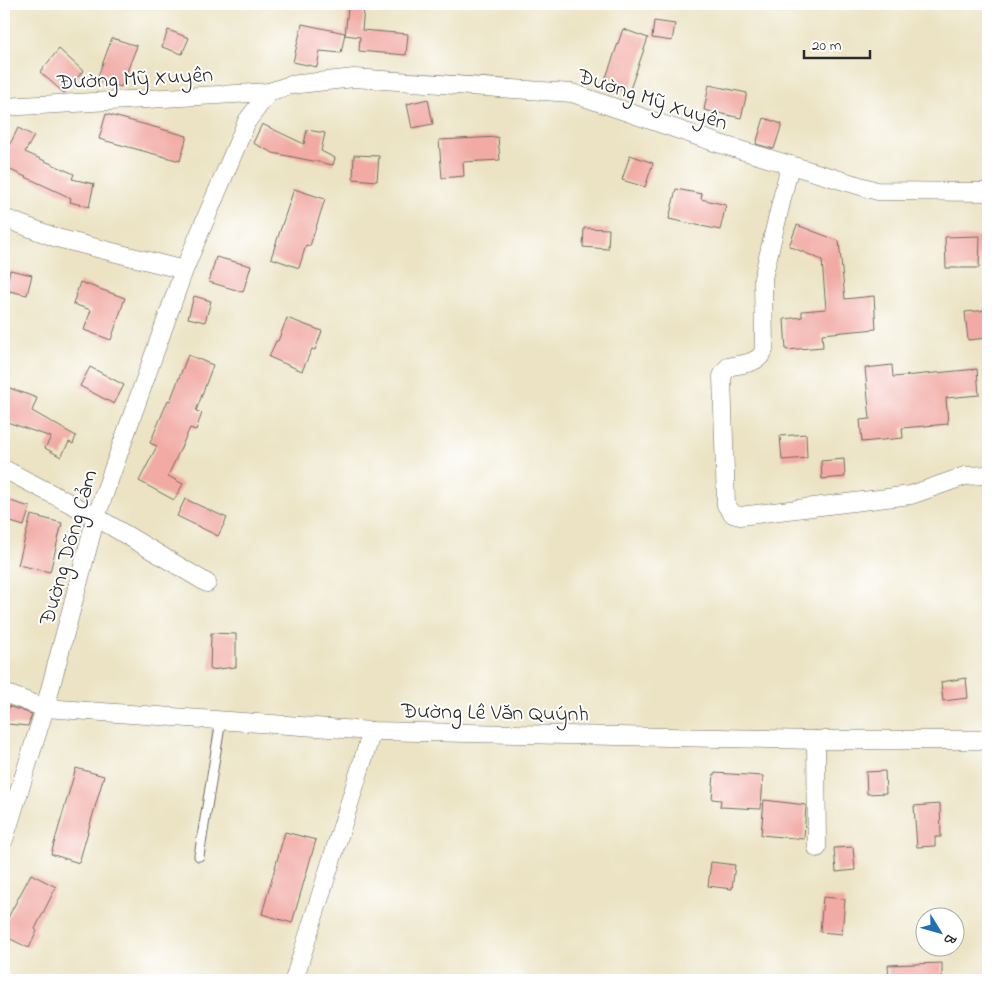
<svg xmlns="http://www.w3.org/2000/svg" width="992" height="984" font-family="'Indie Flower',sans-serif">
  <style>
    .building { fill: #f2aaa4 }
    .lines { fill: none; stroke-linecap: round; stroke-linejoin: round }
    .lane-casing { stroke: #6e6b60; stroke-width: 11 }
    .street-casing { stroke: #6e6b60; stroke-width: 19 }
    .lane { stroke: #fff; stroke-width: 9 }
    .street { stroke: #fff; stroke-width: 18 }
    .labels { text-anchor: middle; stroke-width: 4; stroke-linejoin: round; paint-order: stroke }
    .street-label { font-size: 22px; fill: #2b2b2b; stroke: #fff }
  </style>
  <rect width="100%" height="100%" fill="#fff"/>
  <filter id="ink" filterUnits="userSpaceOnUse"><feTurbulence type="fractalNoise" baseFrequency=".02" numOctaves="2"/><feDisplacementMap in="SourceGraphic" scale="10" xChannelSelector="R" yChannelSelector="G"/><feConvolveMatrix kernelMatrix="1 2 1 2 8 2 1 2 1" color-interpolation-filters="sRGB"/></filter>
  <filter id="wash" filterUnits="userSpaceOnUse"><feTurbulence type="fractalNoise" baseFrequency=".0096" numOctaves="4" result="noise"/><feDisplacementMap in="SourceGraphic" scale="20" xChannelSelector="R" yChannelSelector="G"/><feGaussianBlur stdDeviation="1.12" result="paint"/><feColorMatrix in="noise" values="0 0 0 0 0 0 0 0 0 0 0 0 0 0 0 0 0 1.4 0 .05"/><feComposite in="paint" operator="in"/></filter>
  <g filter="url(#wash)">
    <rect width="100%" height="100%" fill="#ebe3c3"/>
    <g id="blocks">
      <g class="building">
        <path d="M348,8L364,9L362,30L408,34L406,55L359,51L360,37L345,35Z"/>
        <path d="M654,21L675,24L672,41L652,38Z"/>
        <path d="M302,24L345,33L341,53L320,51L317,67L293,62Z"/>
        <path d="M623,29L648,38L629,92L604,83Z"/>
        <path d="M168,30L189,38L182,54L162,47Z"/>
        <path d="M112,38L137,46L121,87L97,79Z"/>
        <path d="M59,49L83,71L64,93L40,72Z"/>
        <path d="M709,85L747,93L741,118L704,110Z"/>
        <path d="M428,99L433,124L412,128L407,104Z"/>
        <path d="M106,114L187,136L180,161L99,139Z"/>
        <path d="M764,118L782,124L774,149L756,144Z"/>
        <path d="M262,124L304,144L307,130L325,133L321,151L335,158L333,165L273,153L253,143Z"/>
        <path d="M18,128L34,136L25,152L74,174L72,179L94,184L89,207L70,202L71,198L4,167V156Z"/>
        <path d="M498,137L500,160L463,162L464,176L442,178L439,140Z"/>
        <path d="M354,155L379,156L377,181L353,179Z"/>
        <path d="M630,155L653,163L645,187L622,180Z"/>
        <path d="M294,189L325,199L310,246L306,245L299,268L271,258Z"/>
        <path d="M676,189L702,194L701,199L726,205L720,230L669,219Z"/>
        <path d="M797,225L839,241L845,299L874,296L876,329L822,334L823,347L786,350L784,319L802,317V311L826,309L822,260L789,246Z"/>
        <path d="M584,228L609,229L608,249L583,247Z"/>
        <path d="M980,236L979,268H946L945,237Z"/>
        <path d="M216,257L251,266L243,292L209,282Z"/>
        <path d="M10,270L32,275L27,295L5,290Z"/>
        <path d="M80,282L125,298L111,340L84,330L91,310L73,304Z"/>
        <path d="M194,296L211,301L205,322L188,318Z"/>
        <path d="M988,310V338L968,340L965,312Z"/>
        <path d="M287,318L322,331L315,350L312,349L302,371L269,357L276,341H278Z"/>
        <path d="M188,355L213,365L196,411L202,413L196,430L190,428L168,476L183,484L174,500L139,481L157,446L150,443L168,400L170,401Z"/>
        <path d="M892,365L893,377L977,369L979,395L946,398L948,424L902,428L903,438L862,442L860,420L870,419L865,368Z"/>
        <path d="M90,367L124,385L114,404L80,386Z"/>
        <path d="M4,386L37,398L32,411L76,436L73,444L69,442L61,457L45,448L51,437L4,421Z"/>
        <path d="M806,434L807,458L782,460L780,436Z"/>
        <path d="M844,459L845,477L822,479L821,461Z"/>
        <path d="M185,499L227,518L218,536L177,516Z"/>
        <path d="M7,500L30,507L24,526L4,520V512Z"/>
        <path d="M31,515L62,523L50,572L18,565Z"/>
        <path d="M211,633L236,634V667L210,670Z"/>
        <path d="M966,678L968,698L943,701L941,682Z"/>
        <path d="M8,706L32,714L28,726L7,724Z"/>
        <path d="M76,768L104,776L79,863L51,854Z"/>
        <path d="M885,771L886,793L867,794L866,772Z"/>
        <path d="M714,773L763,776L761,809L720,807L721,800L712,799Z"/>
        <path d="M764,800L806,805L804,839L761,835Z"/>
        <path d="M940,804L941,837H935V846L917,847L914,806Z"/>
        <path d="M285,832L316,840L292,923L262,914Z"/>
        <path d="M853,847L855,870L836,872L834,848Z"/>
        <path d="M711,862L735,865L732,889L708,886Z"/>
        <path d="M31,874L56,887L35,929L37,931L29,948L4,936V925Z"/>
        <path d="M823,897L845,899L842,934L820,932Z"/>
        <path d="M942,963V980H889L888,965Z"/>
      </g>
    </g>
  </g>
  <g filter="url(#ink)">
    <use href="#blocks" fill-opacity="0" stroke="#6e6b60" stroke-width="1"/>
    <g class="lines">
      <g class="lane-casing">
        <path id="lane" d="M199,856L221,720"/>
      </g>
      <g class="street-casing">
        <g id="street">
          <path d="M4,107L269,92L290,85L354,78L572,93L717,143L877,191L988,192"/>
          <path d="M790,165L763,278L764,350C759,364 741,364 728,367L722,376L726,505L733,514L740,516L911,495L965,476L988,475"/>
          <path d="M4,218L57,238L184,270"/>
          <path d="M4,469L96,517L207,583"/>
          <path d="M4,693L45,708L372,731L816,740H988"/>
          <path d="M816,740L817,848"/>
          <path d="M4,840L45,708L96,517L184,270L247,121L269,92"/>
          <path d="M294,980L372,731"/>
        </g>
      </g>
      <use href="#lane" class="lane"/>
      <use href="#street" class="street"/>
    </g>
  </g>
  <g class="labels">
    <g class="street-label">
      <text transform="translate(135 77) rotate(-3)" y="8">Đường Mỹ Xuyên</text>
      <text transform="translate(653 98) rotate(18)" y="8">Đường Mỹ Xuyên</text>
      <text transform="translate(67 547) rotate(-74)" y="8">Đường Dõng Cảm</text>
      <text transform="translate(495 711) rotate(1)" y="8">Đường Lê Văn Quýnh</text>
    </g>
  </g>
  <rect width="992" height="984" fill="none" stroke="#fff" stroke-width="20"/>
  <g transform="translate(940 932) rotate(127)"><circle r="24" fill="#ffffff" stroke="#aaaaaa"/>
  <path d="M0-4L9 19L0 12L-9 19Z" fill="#1f6fb2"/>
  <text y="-8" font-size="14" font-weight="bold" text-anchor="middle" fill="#2b2b2b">B</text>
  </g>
  <path d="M804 50v8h66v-8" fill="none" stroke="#2b2b2b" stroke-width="2.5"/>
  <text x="812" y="50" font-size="15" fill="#2b2b2b" stroke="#ffffff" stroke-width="4" paint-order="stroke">20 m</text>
</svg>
